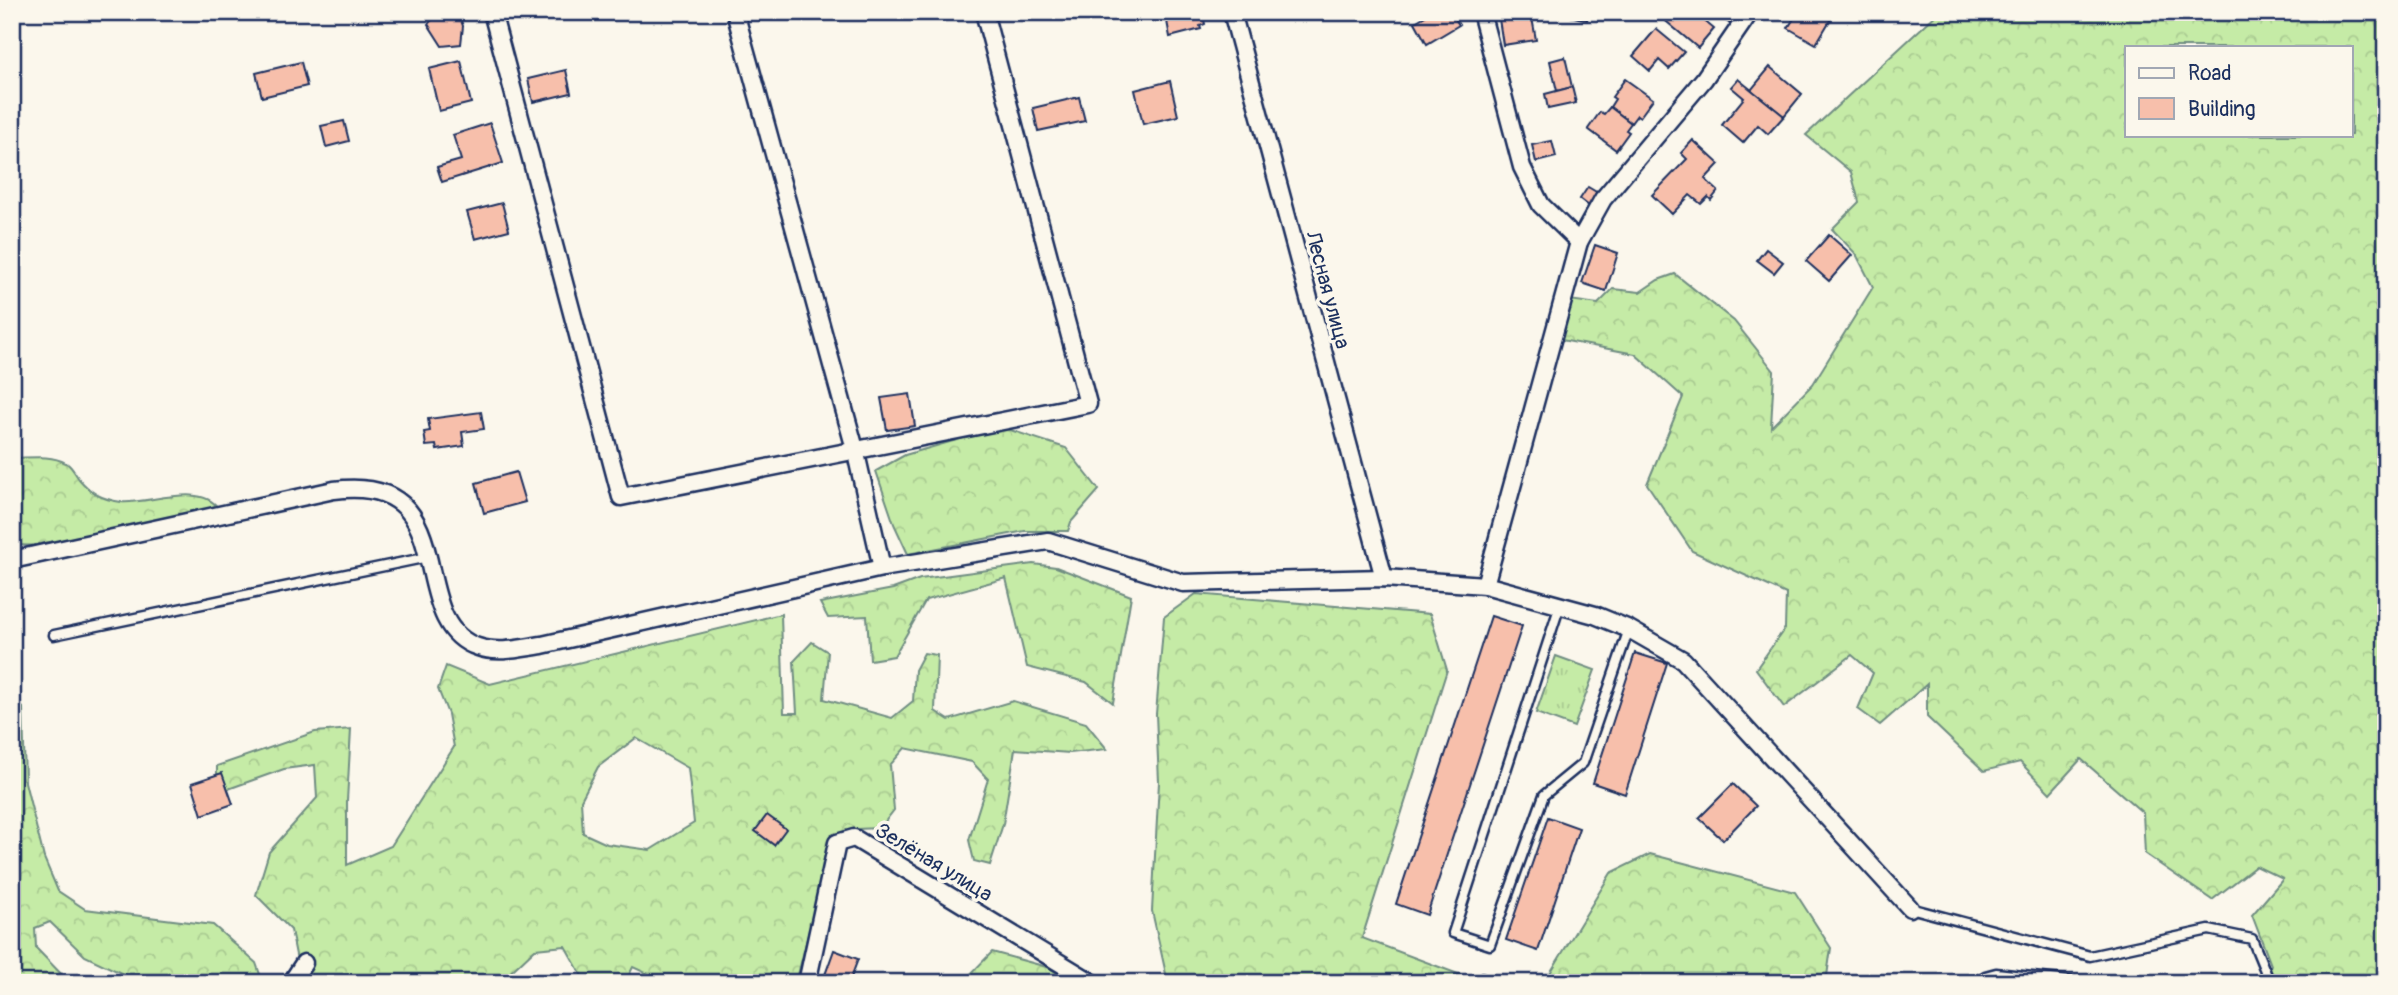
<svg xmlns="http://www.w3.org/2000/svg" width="2398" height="995" font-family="Pangolin,sans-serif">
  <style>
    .grass { fill: url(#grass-tufts); stroke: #708d82; stroke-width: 2 }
    .forest { fill: url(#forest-crowns); stroke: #708d82; stroke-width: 2; fill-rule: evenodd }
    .building { fill: #f7bfab; stroke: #1b2f5e; stroke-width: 2 }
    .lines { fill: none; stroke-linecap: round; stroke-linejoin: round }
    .service-casing { stroke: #1b2f5e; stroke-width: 13 }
    .minor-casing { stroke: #1b2f5e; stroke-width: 21 }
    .service { stroke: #fbf7ec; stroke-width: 8 }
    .minor { stroke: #fbf7ec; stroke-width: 16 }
    .labels { text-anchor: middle; stroke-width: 7; stroke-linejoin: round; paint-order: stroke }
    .street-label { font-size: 21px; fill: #1b2f5e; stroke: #fbf7ec }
  </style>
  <defs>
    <pattern id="grass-tufts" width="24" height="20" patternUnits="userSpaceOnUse" patternTransform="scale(1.75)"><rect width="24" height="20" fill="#c5eba6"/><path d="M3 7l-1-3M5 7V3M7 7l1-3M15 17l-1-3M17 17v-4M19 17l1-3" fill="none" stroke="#a9ca91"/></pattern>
    <pattern id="forest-crowns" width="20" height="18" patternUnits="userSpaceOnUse" patternTransform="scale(1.75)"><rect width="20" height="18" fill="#c5eba6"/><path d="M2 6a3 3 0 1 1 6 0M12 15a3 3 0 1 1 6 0" fill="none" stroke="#a9ca91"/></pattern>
  </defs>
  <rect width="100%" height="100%" fill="#fbf7ec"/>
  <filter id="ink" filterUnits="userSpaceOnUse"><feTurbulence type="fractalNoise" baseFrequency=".0143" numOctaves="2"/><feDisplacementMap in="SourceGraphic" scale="14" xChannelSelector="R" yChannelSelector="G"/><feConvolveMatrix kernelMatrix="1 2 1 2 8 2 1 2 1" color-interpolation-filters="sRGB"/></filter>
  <g filter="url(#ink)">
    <path class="grass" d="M1556,656L1595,670L1574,727L1536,713Z"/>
    <g class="forest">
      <path d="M1939,12H2386V983H2265L2271,965L2252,915L2283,879L2256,866L2212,900L2145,854L2143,813L2081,759L2050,793L2020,762L1984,771L1927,717V684L1880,725L1858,709L1873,673L1852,655L1784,707L1756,669L1785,628L1786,594L1692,551L1647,484L1683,397L1635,354L1556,339L1570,300L1598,304L1613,289L1640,292L1658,280L1675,274L1734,321L1774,371L1771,427L1813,384L1873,287L1856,254L1832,229L1859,202L1851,172L1806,135ZM2127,47H2351V135H2127Z"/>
      <path d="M1001,427L1066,448L1099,490L1071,522L1068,531H1025L908,554L894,524L876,471L905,455Z"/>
      <path d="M12,458C29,458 50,454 66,463C72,466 75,474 79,479C92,494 101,499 121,502C147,505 201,481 219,509L50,546L12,545Z"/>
      <path d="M1033,564L1056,567L1131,596L1113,703L1086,682L1027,667L1006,578L926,600L894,656L870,660L867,616L828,618L820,603L893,589L920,579Z"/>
      <path d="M1196,594L1430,614L1447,670L1362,938L1482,983H1168L1152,911L1159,782L1156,714L1164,617Z"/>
      <path d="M781,614L784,713H797L794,661L812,642L828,652L824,699L892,718L913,701L915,670L924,653L937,655L935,711L949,720L1013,701L1086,723L1107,749L1070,753L1015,749L1003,824L990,865L974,861L969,840L988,779L972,762L905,748L890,765L894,810L880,828L856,829L832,838L796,983H668L633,967L625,983H586L565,946L535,949L499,983H296L297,960L291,930L256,895L269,852L317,798L315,765L284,769L217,793V766L315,732L351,729L347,801V865L391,846L454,747L448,714L438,689L446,666L490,684ZM636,738L688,768L694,823L650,850L607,844L583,833L581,800L598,767Z"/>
      <path d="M12,696L23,708L25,782L44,858L58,891L85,909L213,925L256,963L263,983H142L85,956L50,922L35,928L36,948L70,983H12Z"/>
      <path d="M1650,854L1795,892L1831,948L1826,983H1544L1611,873Z"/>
      <path d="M992,952L1047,967L1074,983H962Z"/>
    </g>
    <g class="building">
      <path d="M439,12H458L463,26L461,44L442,46L428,24Z"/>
      <path d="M1173,12H1202L1205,24L1200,26L1201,29L1170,37L1166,16L1173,14Z"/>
      <path d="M1432,12H1451L1459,25L1427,44L1415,22Z"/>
      <path d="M1507,12H1531L1536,40L1503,45L1499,19L1508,18Z"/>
      <path d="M1571,12H1589L1587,20L1570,16Z"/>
      <path d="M1655,12H1708L1702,19L1714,29L1698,48Z"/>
      <path d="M1724,12H1741L1734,26L1721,18Z"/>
      <path d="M1798,12H1835L1816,44L1788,28Z"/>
      <path d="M1656,29L1684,52L1669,69L1659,60L1650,71L1633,56Z"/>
      <path d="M1565,57L1572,87L1557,91L1550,61Z"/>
      <path d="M461,61L471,103L439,111L429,69Z"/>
      <path d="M301,62L307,86L262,97L256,73Z"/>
      <path d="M1770,67L1802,94L1784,116L1751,90Z"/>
      <path d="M566,70L571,93L533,102L528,79Z"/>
      <path d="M1625,79L1653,99L1640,117L1637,115L1631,123L1610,107L1615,99L1612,97Z"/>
      <path d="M1738,79L1784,116L1768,134L1758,125L1743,143L1722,125L1744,98L1731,87Z"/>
      <path d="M1170,81L1178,116L1143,124L1135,90Z"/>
      <path d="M1572,87L1576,103L1548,109L1545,94Z"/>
      <path d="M1079,97L1085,121L1038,131L1033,108Z"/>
      <path d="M1610,107L1631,123L1626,130L1629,132L1616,150L1588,129L1600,112L1604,114Z"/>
      <path d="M344,121L349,141L326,147L321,126Z"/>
      <path d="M490,123L503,163L442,182L437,167L461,160L453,135Z"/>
      <path d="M1693,140L1719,164L1705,179L1718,191L1711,200L1708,197L1701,204L1690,195L1672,214L1652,195L1687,159L1681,153Z"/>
      <path d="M1552,141L1556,157L1536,162L1532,145Z"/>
      <path d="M1588,187L1598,193L1589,206L1580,199Z"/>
      <path d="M502,203L509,230L475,239L467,212Z"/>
      <path d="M1829,235L1852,255L1829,281L1806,261Z"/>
      <path d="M1595,245L1618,253L1606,291L1582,283Z"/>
      <path d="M1766,249L1783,262L1774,273L1757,260Z"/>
      <path d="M910,394L915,426L887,430L881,398Z"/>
      <path d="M481,412L484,429L462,432L464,446L437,450L436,445L426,446L424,432L430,431L428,419Z"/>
      <path d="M516,472L525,502L484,513L476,483Z"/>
      <path d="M1491,616L1522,626L1427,915L1396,904Z"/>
      <path d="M1635,653L1667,663L1625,794L1593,783Z"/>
      <path d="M222,773L233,804L202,815L192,783Z"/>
      <path d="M1733,784L1756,806L1723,840L1699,818Z"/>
      <path d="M767,815L786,829L774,845L755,831Z"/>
      <path d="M1548,817L1579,828L1538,951L1506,940Z"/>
      <path d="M834,950L858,959L849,983L825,975Z"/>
      <path d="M1482,973L1513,983H1479Z"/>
    </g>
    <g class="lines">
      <g class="service-casing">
        <g id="service">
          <path d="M1560,605L1453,933L1490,945L1544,795L1583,763L1629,629"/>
          <path d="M54,635L428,557"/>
          <path d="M1910,908L2090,956L2209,930L2252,939L2270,983"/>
          <path d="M1978,983L1985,976L1996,973L2088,983"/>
        </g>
      </g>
      <g class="minor-casing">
        <g id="minor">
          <path d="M492,12L621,497L1088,404L984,12"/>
          <path d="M735,12L855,449L882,568"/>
          <path d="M1232,12L1384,578"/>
          <path d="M1481,12L1522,167L1541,205L1579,242"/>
          <path d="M12,560L334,490C467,473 401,622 478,647C498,654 521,648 542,645L882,568L1048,541L1183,583L1384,578L1485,585L1595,615L1629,629L1683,660L1910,908"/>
          <path d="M1485,585L1579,242L1603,199L1704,79L1750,12"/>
          <path d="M291,983L304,963"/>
          <path d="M807,983L837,843L854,838L1093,983"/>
        </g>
      </g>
      <use href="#service" class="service"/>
      <use href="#minor" class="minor"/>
    </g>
  </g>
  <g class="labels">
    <g class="street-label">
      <text transform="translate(1328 290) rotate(75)" y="7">Лесная улица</text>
      <text transform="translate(934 862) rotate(31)" y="7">Зелёная улица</text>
    </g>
  </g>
  <rect width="2398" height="995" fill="none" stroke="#fbf7ec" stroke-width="42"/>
  <rect x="21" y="21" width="2356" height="953" fill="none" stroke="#1b2f5e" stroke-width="2.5" filter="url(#ink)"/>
  <rect x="2125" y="46" width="228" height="91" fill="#fbf7ec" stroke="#a1a7b3" stroke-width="2"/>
  <rect x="2139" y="68" width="35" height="10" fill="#fbf7ec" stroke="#a1a7b3" stroke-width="2"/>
  <text x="2188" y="80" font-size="21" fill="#1b2f5e">Road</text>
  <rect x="2139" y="98" width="35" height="21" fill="#f7bfab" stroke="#a1a7b3" stroke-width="2"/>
  <text x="2188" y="116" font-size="21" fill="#1b2f5e">Building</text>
</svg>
